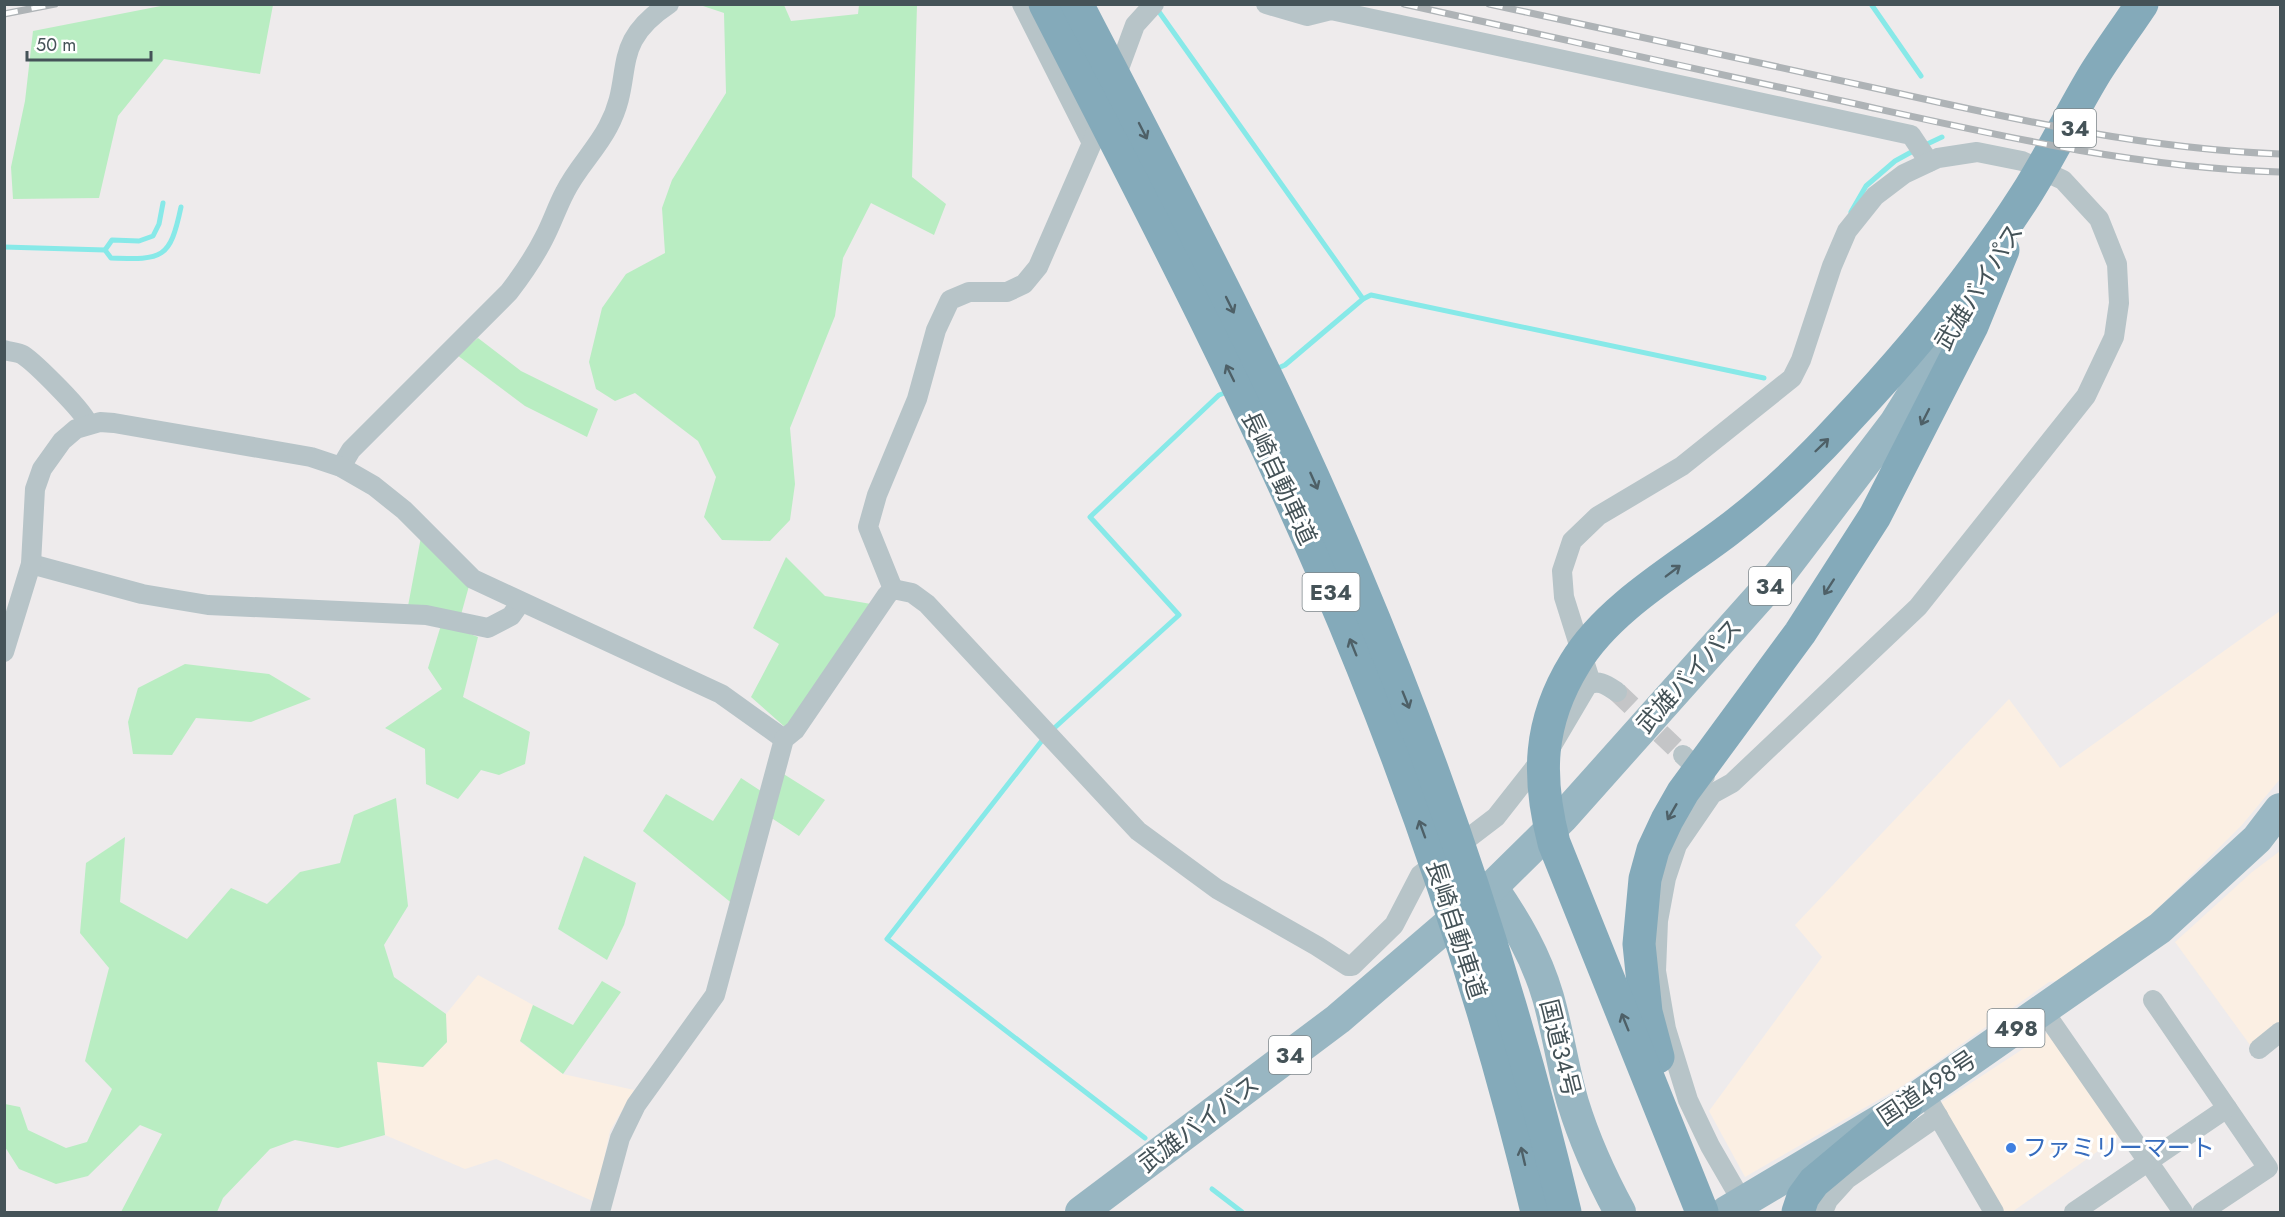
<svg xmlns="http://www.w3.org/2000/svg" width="2285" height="1217" font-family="Jost,'Noto Sans JP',sans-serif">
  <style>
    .commercial { fill: #fbefe3 }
    .green { fill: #b9edc2 }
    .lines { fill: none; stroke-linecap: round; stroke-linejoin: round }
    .stream { stroke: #87e9e8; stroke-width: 5 }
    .minor-tunnel { stroke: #c4c5c7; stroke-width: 20; stroke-dasharray: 20 10; stroke-linecap: butt }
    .minor { stroke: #b7c4c8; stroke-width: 20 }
    .trunk { stroke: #98b6c2; stroke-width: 32 }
    .motorway { stroke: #84aaba; stroke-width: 33 }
    .rail-casing { stroke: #aeb3b6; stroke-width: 7 }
    .rail { stroke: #fff; stroke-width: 4.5; stroke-dasharray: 14; stroke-linecap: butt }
    .oneway { stroke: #4e6067 }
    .shop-dot { fill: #3f7fe0; stroke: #fff; stroke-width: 2 }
    .labels { text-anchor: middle; stroke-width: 6; stroke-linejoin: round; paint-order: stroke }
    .shield { fill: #fff; stroke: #7d878a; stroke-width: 1.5 }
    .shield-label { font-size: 22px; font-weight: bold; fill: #455358 }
    .street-label { font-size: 24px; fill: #455358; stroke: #fff }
    .shop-label { font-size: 24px; fill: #366cbe; stroke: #fff; text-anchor: start }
  </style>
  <rect width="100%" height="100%" fill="#eeebec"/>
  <g class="commercial">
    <path d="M2280,611V779L2242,825L2147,919L2063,980L2049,982L1904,1085L1745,1177L1709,1111L1822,957L1795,925L2009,699L2060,768Z"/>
    <path d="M2280,851V1039L2258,1056L2175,942L2252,872Z"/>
    <path d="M478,975L533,1005L520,1042L563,1074L634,1090L610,1131L595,1202L496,1159L465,1169L385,1135L377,1062L423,1067L447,1042L446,1014Z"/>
    <path d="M2049,1032L2121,1135L2012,1212H1988L1928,1111Z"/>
  </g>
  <g class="green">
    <path d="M171,4L273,5L260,74L164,59L118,116L99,198L13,199L11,167L25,101L33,31Z"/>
    <path d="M700,5H784L791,21L858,14L859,5H917L912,177L946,204L934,235L871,203L843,258L835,316L790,428L795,484L790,520L770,541L722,540L704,517L716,477L698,441L635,393L615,401L596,389L589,362L602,308L626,274L665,253L662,208L672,180L726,93L724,13Z"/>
    <path d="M478,338L521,371L598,409L587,437L525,406L457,355Z"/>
    <path d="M421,537L469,586L457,629L478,637L463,697L530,732L525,764L499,775L481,770L458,799L426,784L425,749L385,728L442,689L428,668L445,612L408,606Z"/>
    <path d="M786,557L825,596L871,604L786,728L751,697L779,644L753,628Z"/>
    <path d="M185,664L269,674L311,699L251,722L196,718L172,755L133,754L128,722L138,688Z"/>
    <path d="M782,773L825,800L799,836L758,809L734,905L643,831L666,794L713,821L741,778L775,800Z"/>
    <path d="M396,798L408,906L384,945L394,977L446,1014L447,1042L423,1067L377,1062L385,1135L338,1148L295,1140L270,1149L223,1198L217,1212H121L162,1134L140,1125L88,1176L56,1184L19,1169L5,1147V1104L20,1107L28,1130L66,1148L87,1142L112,1089L85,1061L109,968L80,933L86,863L125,837L120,902L187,939L231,888L267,904L300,872L340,863L354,815Z"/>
    <path d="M584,856L636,883L624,925L607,960L558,929Z"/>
    <path d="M602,981L621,992L563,1074L520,1041L533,1005L573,1025Z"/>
  </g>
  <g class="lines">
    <g class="stream">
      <path d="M1871,4L1921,76"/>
      <path d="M1157,9L1363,299"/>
      <path d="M1923,146L1942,137"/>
      <path d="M1851,212L1866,186L1895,161L1915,150"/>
      <path d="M4,247L105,250L111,258C163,260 170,259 181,207"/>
      <path d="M105,250L112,240L139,241L153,236L159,224L163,203"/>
      <path d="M1276,369L1285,365L1363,299L1371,295L1764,378"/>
      <path d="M1051,731L1179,615L1090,517L1219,395L1230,391"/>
      <path d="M1044,738L887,939L1145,1138"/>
      <path d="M1212,1189L1242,1212"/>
    </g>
    <path class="minor-tunnel" d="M1617,692L1683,755"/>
    <g class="minor">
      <path d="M1022,4L1092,143"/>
      <path d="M1266,4L1307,16L1331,10L1911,135L1929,162"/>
      <path d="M1114,82L1135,25L1154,4"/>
      <path d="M4,350C10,352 18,352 23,355C35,363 85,412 88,424"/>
      <path d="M341,467L351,450L509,292C522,275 534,258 544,238C552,223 557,207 565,192C576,169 596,150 608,127C636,75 607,45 669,4"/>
      <path d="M31,564L142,594L208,605L426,615L488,628L511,616L521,602"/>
      <path d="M893,589L868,527L877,495L917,399L936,330L950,300L969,292H1007L1024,284L1038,267L1092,143L1103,113"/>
      <path d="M4,652L31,564L35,489L42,469L62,441L76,429L100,422L114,423L311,457L341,467L374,486L404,510L473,579L721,694L784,739"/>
      <path d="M1591,683L1564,597L1562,571L1572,541L1598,516L1682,466L1792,378L1801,360L1832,266L1847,231L1875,196L1904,174L1938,158L1977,152L2022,161L2063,180L2099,219L2117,264L2119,303L2114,337L2086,396L1918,607L1732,783L1712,794L1677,845L1666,878L1658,921L1656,971L1666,1029L1688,1100L1710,1146L1743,1203"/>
      <path d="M1683,755L1705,776"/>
      <path d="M2153,1000L2268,1168L2202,1212"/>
      <path d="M2043,1010L2183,1212"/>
      <path d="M2259,1049L2280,1032"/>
      <path d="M1932,1106L1994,1212"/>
      <path d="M600,1212L620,1138L636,1105L715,995L784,739L795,730L887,595L893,589L912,593L927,604L1138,831L1217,889L1317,946L1348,966H1352L1394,925L1420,875L1496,817L1551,747L1587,686C1598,678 1608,686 1617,692"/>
      <path d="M1823,1212L1828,1200L1847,1179L1938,1116"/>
      <path d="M2074,1212L2227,1108"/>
    </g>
    <g class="trunk">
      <path d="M1492,887C1516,922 1536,956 1548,997C1558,1032 1563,1069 1573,1103C1585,1142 1601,1177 1620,1212"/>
      <path d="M1081,1212L1338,1019L1492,887L1563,817L1780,574L1895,423L1965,311"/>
      <path d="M1726,1212L1906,1105L2160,928L2257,839L2280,809"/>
    </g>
    <g class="motorway">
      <path d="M1045,4C1142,193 1241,382 1325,577C1413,782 1485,995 1537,1212"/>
      <path d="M1077,4C1174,191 1273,377 1354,571C1442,779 1513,993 1565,1212"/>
      <path d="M1658,1057L1646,1012L1639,944L1645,879L1653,850L1667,820L1683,792L1800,633L1875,516L1972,326L2003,250"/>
      <path d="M1702,1212L1554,843C1537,777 1538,723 1575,663C1608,608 1677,569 1727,531C1768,500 1807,463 1841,426C1909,354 1972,279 2025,196C2050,157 2070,115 2094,75C2109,51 2126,28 2142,4"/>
      <path d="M1798,1212L1803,1197L1814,1182L1906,1105"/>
    </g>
    <g class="rail-casing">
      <g id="rail">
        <path d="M1404,4C1555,38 1705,71 1856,104C1996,135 2137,168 2280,172"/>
        <path d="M1489,4C1622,33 1755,62 1888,91C2017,120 2147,149 2280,154"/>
        <path d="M4,14L55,4"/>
      </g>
    </g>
    <use href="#rail" class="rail"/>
  </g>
  <defs><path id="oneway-shaft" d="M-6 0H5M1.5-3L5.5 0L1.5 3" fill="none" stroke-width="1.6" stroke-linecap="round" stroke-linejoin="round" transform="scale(1.5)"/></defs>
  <g class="oneway">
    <use href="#oneway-shaft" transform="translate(1143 131) rotate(63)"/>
    <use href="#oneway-shaft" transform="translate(1230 305) rotate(64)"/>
    <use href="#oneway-shaft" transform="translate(1230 373) rotate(-116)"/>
    <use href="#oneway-shaft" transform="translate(1925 417) rotate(117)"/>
    <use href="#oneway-shaft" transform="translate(1822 445) rotate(-44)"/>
    <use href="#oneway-shaft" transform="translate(1314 481) rotate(66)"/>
    <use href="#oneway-shaft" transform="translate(1673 571) rotate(-37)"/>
    <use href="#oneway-shaft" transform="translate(1829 587) rotate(123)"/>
    <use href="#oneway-shaft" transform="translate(1353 647) rotate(-112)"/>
    <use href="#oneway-shaft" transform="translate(1406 700) rotate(68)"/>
    <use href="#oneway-shaft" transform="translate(1672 812) rotate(120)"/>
    <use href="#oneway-shaft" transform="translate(1422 829) rotate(-110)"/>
    <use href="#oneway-shaft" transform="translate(1625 1022) rotate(-112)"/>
    <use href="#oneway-shaft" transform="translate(1523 1156) rotate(-103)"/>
  </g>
  <circle class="shop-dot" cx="2011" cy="1148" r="6"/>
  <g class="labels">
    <g class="shield">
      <rect x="2054" y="109" width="42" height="38" rx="4.5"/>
      <rect x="1749" y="567" width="42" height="38" rx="4.5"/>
      <rect x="1302.5" y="573" width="57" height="38" rx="4.5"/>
      <rect x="1987.5" y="1009" width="57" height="38" rx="4.5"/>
      <rect x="1269" y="1036" width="42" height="38" rx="4.5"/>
    </g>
    <g class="shield-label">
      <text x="2075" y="136">34</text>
      <text x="1770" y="594">34</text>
      <text x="1331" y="600">E34</text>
      <text x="2016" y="1036">498</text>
      <text x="1290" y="1063">34</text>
    </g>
    <g class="street-label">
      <text transform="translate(1979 287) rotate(-58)" y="8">武雄バイパス</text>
      <text transform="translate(1279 478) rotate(65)" y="8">長崎自動車道</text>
      <text transform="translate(1689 676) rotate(-48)" y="8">武雄バイパス</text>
      <text transform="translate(1456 930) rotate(72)" y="8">長崎自動車道</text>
      <text transform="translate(1560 1048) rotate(76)" y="8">国道34号</text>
      <text transform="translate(1927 1088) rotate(-34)" y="8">国道498号</text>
      <text transform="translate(1199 1124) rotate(-37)" y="8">武雄バイパス</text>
    </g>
    <g class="shop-label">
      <text x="2023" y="1156">ファミリーマート</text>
    </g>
  </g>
  <rect width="2285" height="1217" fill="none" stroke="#455358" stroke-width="12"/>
  <path d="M27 51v9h124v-9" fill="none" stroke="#455358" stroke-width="3"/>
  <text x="36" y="51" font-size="18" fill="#455358" stroke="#ffffff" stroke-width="4.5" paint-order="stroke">50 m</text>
</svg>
